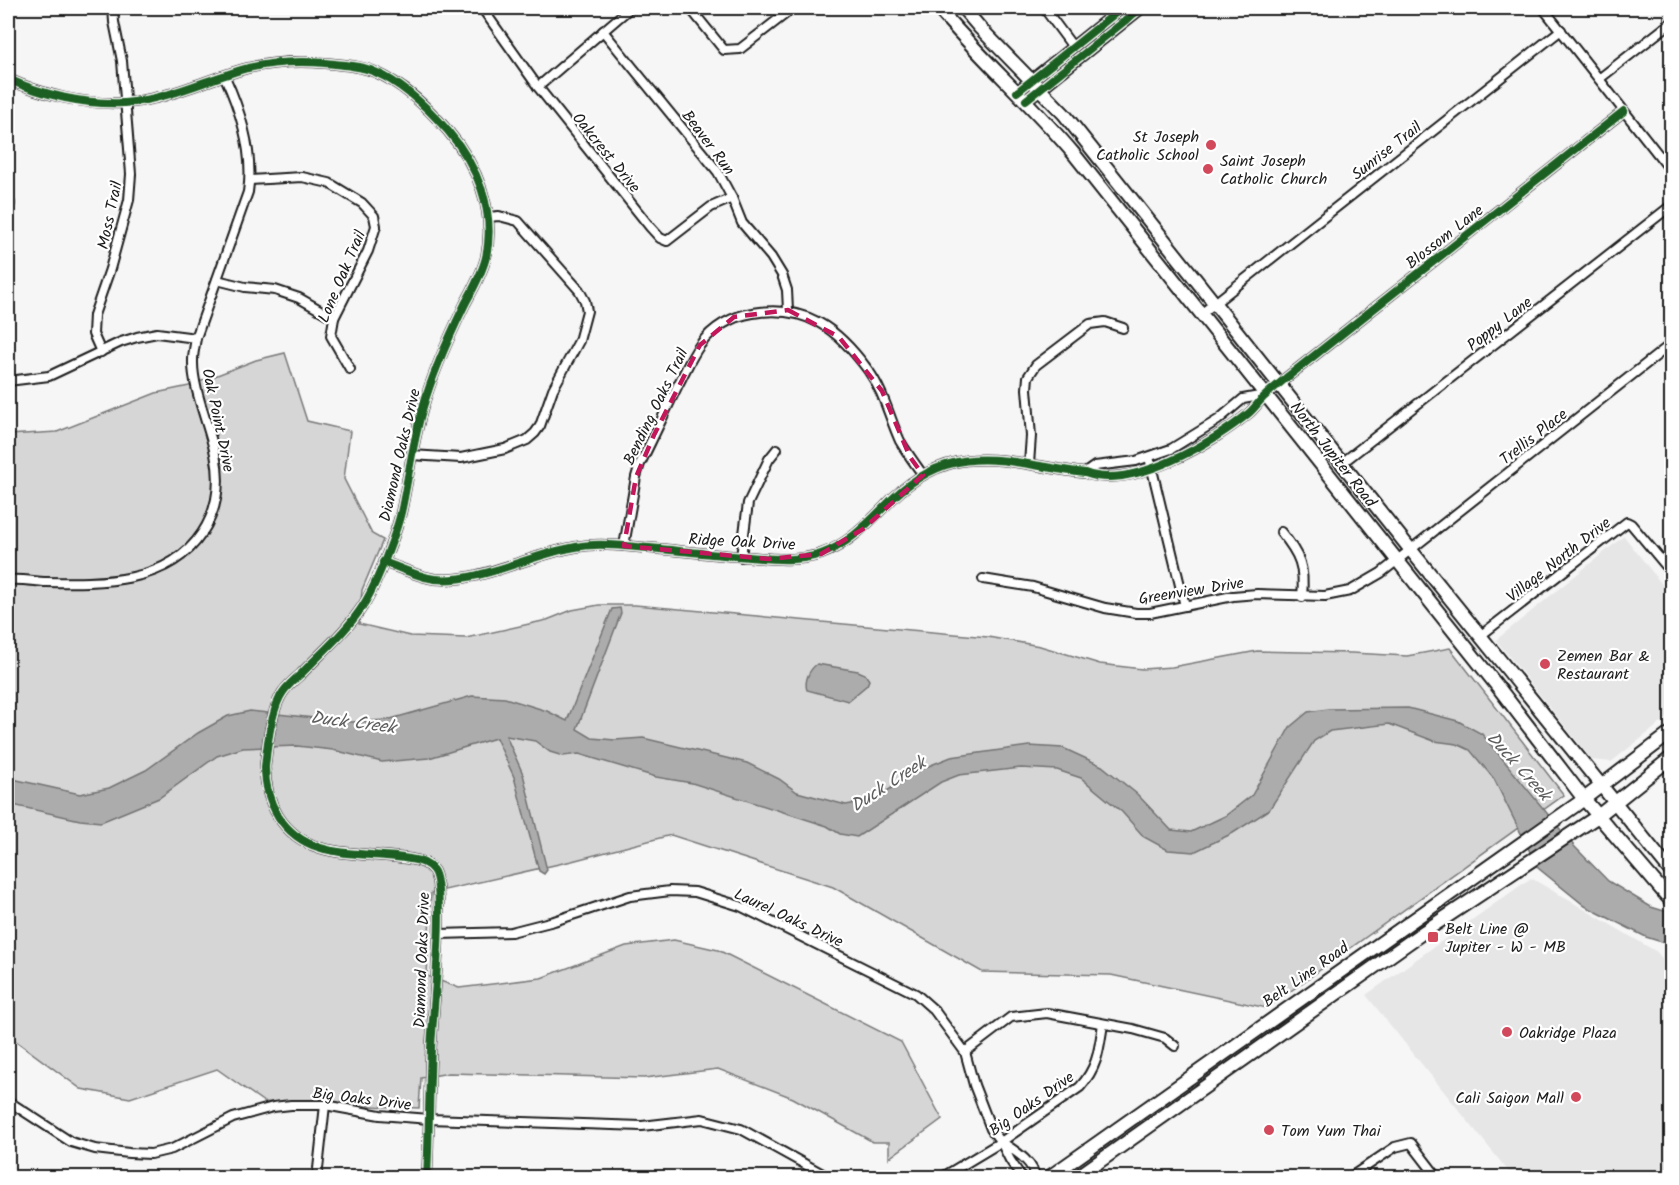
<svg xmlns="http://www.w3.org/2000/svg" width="1679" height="1185" font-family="Kalam,sans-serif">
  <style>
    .built { fill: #e6e6e6 }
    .green { fill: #d6d6d6; stroke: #797979; stroke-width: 1.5 }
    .water { fill: #acacac; stroke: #727272; stroke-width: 1.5 }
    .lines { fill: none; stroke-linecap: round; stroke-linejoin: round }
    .minor-casing { stroke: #1c1c1c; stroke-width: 12 }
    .tertiary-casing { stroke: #1c1c1c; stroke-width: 14 }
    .primary-casing { stroke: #1c1c1c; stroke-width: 16 }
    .minor { stroke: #fff; stroke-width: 8 }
    .tertiary { stroke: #fff; stroke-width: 9 }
    .primary { stroke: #fff; stroke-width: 12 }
    .cycleway-casing { stroke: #fff; stroke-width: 11 }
    .cycleway { stroke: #1b5e20; stroke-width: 8 }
    .marked { fill: none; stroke: #c2185b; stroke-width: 4.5; stroke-dasharray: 12 8; stroke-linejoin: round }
    .poi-dot { fill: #d1495b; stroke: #fff; stroke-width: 2 }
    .labels { text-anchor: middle; stroke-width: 4.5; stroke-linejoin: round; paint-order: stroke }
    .poi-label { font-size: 16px; fill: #1c1c1c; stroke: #fff; text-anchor: start }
    .street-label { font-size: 16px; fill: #1c1c1c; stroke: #fff }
    .water-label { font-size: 18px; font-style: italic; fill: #5d5d5d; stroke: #fff }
  </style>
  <rect width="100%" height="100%" fill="#f6f6f6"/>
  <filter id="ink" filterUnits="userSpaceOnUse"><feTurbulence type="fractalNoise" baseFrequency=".0167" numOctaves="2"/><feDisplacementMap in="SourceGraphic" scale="12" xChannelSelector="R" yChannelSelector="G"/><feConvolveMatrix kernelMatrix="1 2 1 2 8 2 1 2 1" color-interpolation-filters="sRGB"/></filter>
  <g filter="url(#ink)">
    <g class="built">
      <path d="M1624,536L1671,596V715L1611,762L1592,760L1496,640Z"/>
      <path d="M1531,878L1657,952L1671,970V1177H1513L1366,995Z"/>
    </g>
    <path class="green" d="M285,353L307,421L350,431L344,479L372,534L383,540L362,590L359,624L410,636L466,638L547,620L572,610L599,605H635L988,637L1040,646L1100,664L1142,669L1172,667L1257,651L1352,653L1407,656L1450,648L1564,795L1267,1008L1111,975L982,972L833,887L671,835L572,861L431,893L427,976L459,988L541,978L626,946L674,940L718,950L901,1042L942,1119L889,1158V1142H873L793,1098L718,1069L644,1078L449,1073L421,1078L419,1108L264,1102L217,1069L130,1098L81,1089L8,1035V435L57,432L156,393L189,386L256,360Z"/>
    <g class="water">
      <path d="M620,608L621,613L577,729L592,738L615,740L643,738L747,763L779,779L797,792L846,805L873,800L921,769L951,757L1029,746L1063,748L1102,766L1137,794L1171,830L1191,832L1225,816L1252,795L1290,727L1308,712L1328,709L1408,708L1458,721L1482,734L1574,846L1608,881L1651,907L1671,913V945L1646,937L1585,906L1538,868L1494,779L1470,750L1457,744L1434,741L1389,724L1330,731L1314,741L1269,810L1233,833L1194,852L1168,850L1144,837L1122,812L1081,778L1057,770L1021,768L959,775L941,782L857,837L840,834L827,826L692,783L656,777L579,754L563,756L550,752L535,741L506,736L523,774L547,870L544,874L539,871L514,777L496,738L429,758L382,762L333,750L297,746L243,748L217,756L159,798L101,822L80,820L8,804V778L80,794L109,788L146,770L198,733L228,716L250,711L351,722L387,720L472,696L505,698L547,711L567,721L612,609Z"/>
      <path d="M817,664L858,671L865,674L869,680L867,685L848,701L807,690C804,681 809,670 817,664Z"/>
    </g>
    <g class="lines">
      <g class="minor-casing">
        <g id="minor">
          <path d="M482,8L538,87L650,227L660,238L667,241L711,207L732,198"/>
          <path d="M690,8L724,50L740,49L793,8"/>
          <path d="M1044,8L1073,47"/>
          <path d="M1543,8L1672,172"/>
          <path d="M603,31L718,172L732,198L742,223L771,257L782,275L787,290L788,310"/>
          <path d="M8,79C43,95 85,105 124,103C167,100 207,79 248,68C273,62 299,61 325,63C341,65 360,65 375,72C404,84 428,108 448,131C477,165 496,211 486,257C482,274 473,289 465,304C449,337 433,372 423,407C413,441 409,474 402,508C397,532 377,583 364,604C348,630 322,652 301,674C295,679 288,685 283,692C271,709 267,746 265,767C265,784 269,801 278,816C308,863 362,850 410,859C418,860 428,863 433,870C447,887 432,1020 431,1049C429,1092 429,1135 427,1178"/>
          <path d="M1599,79L1672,22"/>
          <path d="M538,87L630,8"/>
          <path d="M250,180L302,177L329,183L362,203L374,216L376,226L368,251L334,318L331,336L350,369"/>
          <path d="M8,201L10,203L8,211"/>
          <path d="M217,280L245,287L275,290L299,298L334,318"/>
          <path d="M1201,314L1561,30"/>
          <path d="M101,352L93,334L94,315L110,269L129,200L131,174L122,61L114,22L113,8"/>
          <path d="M8,381L49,376L121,342L137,337L157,333L196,338"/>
          <path d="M411,455L461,458L505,449L527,440L535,433L540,426L553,389L579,341L587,311L585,301L579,290L518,221L499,216L488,217"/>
          <path d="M1149,457L1185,606"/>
          <path d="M1342,463L1672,205"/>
          <path d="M1029,464L1031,436L1027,389L1028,377L1036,365L1090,324L1105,322L1123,328"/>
          <path d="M1085,473L1095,466L1136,461L1171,449L1218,420L1243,399L1265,395"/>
          <path d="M1281,532C1300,555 1305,567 1302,597"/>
          <path d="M624,546L636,477L640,464C653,438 665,412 678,385C685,372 691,357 700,345C712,328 732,316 753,313C806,304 838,329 868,370C884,392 889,417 900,441C907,453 915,464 923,475"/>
          <path d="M741,557L748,503L769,459L777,449"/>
          <path d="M383,562C399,567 418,577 435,579C484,584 542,547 594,545C612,544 631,547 649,548C682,551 715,555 749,557C773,559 797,562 821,554C850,544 871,520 892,499C956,437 1009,464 1085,473C1132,491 1214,442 1249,413C1255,408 1259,401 1265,396C1272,389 1279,384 1286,378L1624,111"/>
          <path d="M983,579L1033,587L1105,608L1136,613H1150L1233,596L1257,594L1325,596L1350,591L1381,573L1670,345L1672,346"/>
          <path d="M8,580C20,579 32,581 44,582C99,583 168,585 202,533C218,509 221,482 215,454C209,425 192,388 193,360C193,353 195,345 196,338L248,192C254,153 241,112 225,77"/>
          <path d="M1480,636L1627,522L1631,524L1672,573"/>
          <path d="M439,934L511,932L554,921L630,896L670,891L695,892L740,906L916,994L934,1010L965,1052L974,1085L991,1129L1001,1142L1010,1160L1022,1178"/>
          <path d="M965,1052L1011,1017L1047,1013L1133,1029L1165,1038L1175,1046"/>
          <path d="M8,1101L71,1142L95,1149L129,1153L151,1154L172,1149L233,1118L273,1107L291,1105H325L380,1115L429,1119L642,1126L702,1119L741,1129L830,1178"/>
          <path d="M1003,1143C1015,1151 1034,1162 1035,1178"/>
          <path d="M317,1178L325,1105"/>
          <path d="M941,1178L1001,1142L1080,1087C1098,1067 1099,1049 1103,1024"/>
          <path d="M1349,1178L1395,1147L1411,1143L1438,1178"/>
        </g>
      </g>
      <g class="tertiary-casing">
        <g id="tertiary">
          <path d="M1017,92L1122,8"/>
          <path d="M1026,100L1141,8"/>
        </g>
      </g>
      <g class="primary-casing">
        <g id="primary">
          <path d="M938,8C981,59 1031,103 1074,154L1498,687L1584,799L1672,902"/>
          <path d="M963,8L980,28L1064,114L1410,549L1672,873"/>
          <path d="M1048,1178L1576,805L1672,732"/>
          <path d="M1076,1178L1425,931L1598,816L1672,757"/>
        </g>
      </g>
      <use href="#minor" class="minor"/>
      <use href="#tertiary" class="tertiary"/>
      <use href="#primary" class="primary"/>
      <g class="cycleway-casing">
        <g id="cycleway">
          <path d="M8,79C43,95 85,105 124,103C167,100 207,79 248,68C273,62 299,61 325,63C341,65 360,65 375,72C404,84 428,108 448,131C477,165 496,211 486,257C482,274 473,289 465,304C449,337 433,372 423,407C413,441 409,474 402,508C397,532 377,583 364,604C348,630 322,652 301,674C295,679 288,685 283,692C271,709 267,746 265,767C265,784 269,801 278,816C308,863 362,850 410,859C418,860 428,863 433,870C447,887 432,1020 431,1049C429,1092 429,1135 427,1178"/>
          <path d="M1017,92L1122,8"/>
          <path d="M1026,100L1141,8"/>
          <path d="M383,562C399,567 418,577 435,579C484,584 542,547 594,545C612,544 631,547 649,548C682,551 715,555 749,557C773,559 797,562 821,554C850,544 871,520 892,499C956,437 1009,464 1085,473C1132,491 1214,442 1249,413C1255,408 1259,401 1265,396C1272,389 1279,384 1286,378L1624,111"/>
        </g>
      </g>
      <use href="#cycleway" class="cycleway"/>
    </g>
  </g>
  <path class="marked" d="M788,310L839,337L882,391L910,457L923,475L863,529L821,554L769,559L624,546L636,477L654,435L700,345L734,317Z"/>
  <g class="poi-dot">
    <circle cx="1211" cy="145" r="6"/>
    <circle cx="1208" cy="169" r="6"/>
    <circle cx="1545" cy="664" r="6"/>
    <rect x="1427" y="931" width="12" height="12" rx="3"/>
    <circle cx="1507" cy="1032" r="6"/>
    <circle cx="1576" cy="1097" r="6"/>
    <circle cx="1269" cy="1130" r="6"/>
  </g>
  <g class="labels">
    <g class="poi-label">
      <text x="1199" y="142" text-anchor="end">St Joseph<tspan x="1199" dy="18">Catholic School</tspan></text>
      <text x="1220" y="166">Saint Joseph<tspan x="1220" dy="18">Catholic Church</tspan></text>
      <text x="1557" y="661">Zemen Bar &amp;<tspan x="1557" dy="18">Restaurant</tspan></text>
      <text x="1445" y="934">Belt Line @<tspan x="1445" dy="18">Jupiter - W - MB</tspan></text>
      <text x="1519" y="1038">Oakridge Plaza</text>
      <text x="1564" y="1103" text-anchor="end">Cali Saigon Mall</text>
      <text x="1281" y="1136">Tom Yum Thai</text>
    </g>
    <g class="street-label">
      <text transform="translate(709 142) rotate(53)" y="6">Beaver Run</text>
      <text transform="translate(1386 150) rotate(-38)" y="6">Sunrise Trail</text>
      <text transform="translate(607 152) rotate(51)" y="6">Oakcrest Drive</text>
      <text transform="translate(109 215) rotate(-78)" y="6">Moss Trail</text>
      <text transform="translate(1444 236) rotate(-38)" y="6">Blossom Lane</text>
      <text transform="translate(341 276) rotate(-67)" y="6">Lone Oak Trail</text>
      <text transform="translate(1499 323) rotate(-38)" y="6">Poppy Lane</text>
      <text transform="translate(655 406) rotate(-64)" y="6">Bending Oaks Trail</text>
      <text transform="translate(219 420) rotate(78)" y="6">Oak Point Drive</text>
      <text transform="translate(1533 436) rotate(-38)" y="6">Trellis Place</text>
      <text transform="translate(1334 454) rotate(52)" y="6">North Jupiter Road</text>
      <text transform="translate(399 455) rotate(-77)" y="6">Diamond Oaks Drive</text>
      <text transform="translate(742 541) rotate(3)" y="6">Ridge Oak Drive</text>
      <text transform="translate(1558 559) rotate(-38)" y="6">Village North Drive</text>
      <text transform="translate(1191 590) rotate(-9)" y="6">Greenview Drive</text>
      <text transform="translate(789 917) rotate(25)" y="6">Laurel Oaks Drive</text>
      <text transform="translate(421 960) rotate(-88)" y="6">Diamond Oaks Drive</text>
      <text transform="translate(1305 974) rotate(-35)" y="6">Belt Line Road</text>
      <text transform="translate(362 1098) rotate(7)" y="6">Big Oaks Drive</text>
      <text transform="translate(1031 1103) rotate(-35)" y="6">Big Oaks Drive</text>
    </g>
    <g class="water-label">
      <text transform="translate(353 722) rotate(7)" y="6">Duck Creek</text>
      <text transform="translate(1519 766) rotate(48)" y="6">Duck Creek</text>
      <text transform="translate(888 784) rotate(-33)" y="6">Duck Creek</text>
    </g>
  </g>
  <rect width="1679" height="1185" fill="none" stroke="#fff" stroke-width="30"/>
  <rect x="15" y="15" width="1649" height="1155" fill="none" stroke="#1c1c1c" stroke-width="2" filter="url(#ink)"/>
</svg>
